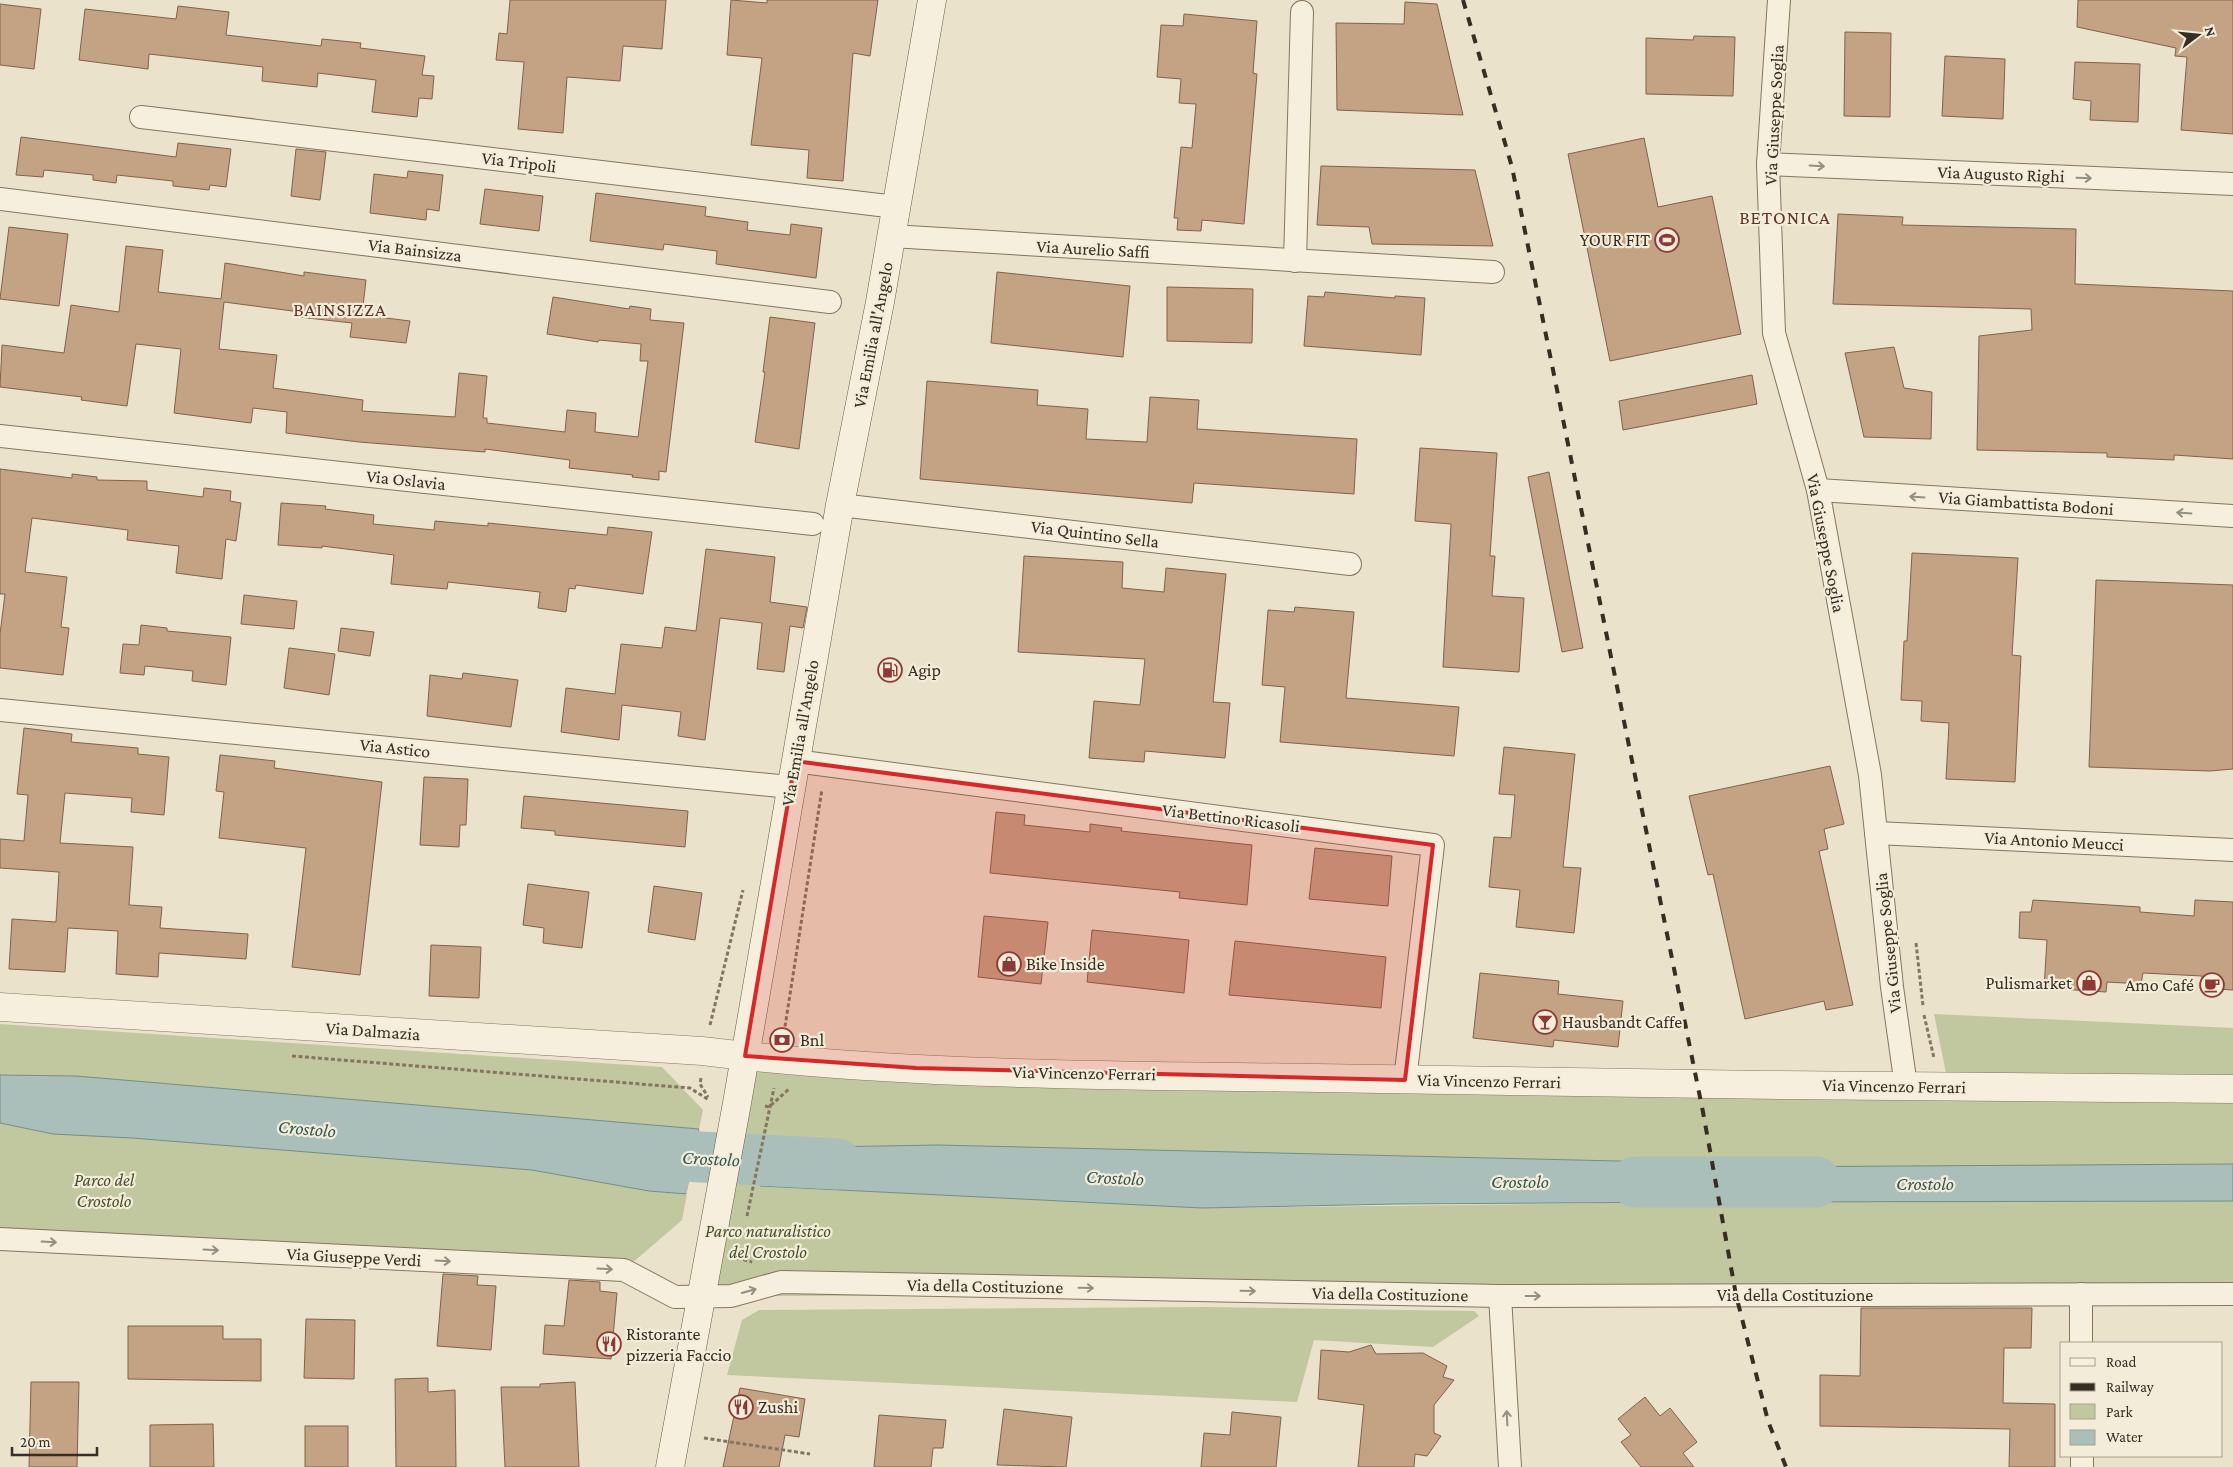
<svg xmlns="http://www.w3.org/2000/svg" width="2233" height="1467" font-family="'Crimson Pro',serif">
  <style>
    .green { fill: #c1c79f; fill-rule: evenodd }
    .water { fill: #aabfba; stroke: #718d87 }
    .pier { fill: #eae2ca }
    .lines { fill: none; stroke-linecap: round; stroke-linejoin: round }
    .river { stroke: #aabfba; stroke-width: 51 }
    .building { fill: #c4a284; stroke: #816249 }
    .minor-casing { stroke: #857560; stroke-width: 24 }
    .tertiary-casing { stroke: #857560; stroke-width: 29 }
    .secondary-casing { stroke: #675743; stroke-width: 29 }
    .path { stroke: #857560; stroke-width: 3; stroke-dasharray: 4 2.5; stroke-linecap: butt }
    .minor { stroke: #f6efdd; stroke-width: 22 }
    .tertiary { stroke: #f6efdd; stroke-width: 28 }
    .secondary { stroke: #f6efdd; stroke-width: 28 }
    .rail { stroke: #372d22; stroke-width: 4; stroke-dasharray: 9 9; stroke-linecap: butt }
    .oneway { stroke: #968e80 }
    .marked { fill: #d62828; fill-opacity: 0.2; stroke: #d62828; stroke-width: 4; stroke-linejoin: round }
    .labels { text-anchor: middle; stroke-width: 4.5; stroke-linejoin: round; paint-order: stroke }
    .street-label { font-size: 18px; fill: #372d22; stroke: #f2ecd9 }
    .poi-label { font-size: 18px; fill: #372d22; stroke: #f2ecd9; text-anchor: start }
    .park-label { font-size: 18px; font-style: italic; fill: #46512b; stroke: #f2ecd9 }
    .neighbourhood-label { font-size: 19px; letter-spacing: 1px; fill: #5f3526; stroke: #f2ecd9 }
    .water-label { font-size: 19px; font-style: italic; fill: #335554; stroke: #f2ecd9 }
  </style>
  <rect width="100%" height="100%" fill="#eae2ca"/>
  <g class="green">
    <path d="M1934,1014L2233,1028V1077L1946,1073Z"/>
    <path d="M0,1024L662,1067L703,1110L699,1129L76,1076L0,1075Z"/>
    <path d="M745,1056L2233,1089V1164L1743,1168L1749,1202L2233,1201V1294L701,1296ZM937,1145L1702,1163L1710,1202L1202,1208L760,1186L768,1148Z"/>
    <path d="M0,1123L53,1134L132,1138L532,1170L649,1191L687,1194L682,1220L624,1270L0,1239Z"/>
    <path d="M1207,1307L1474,1311L1479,1316L1433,1347L1314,1340L1297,1402L727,1375L742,1320L759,1310Z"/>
  </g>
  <g class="water">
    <path d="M0,1075L76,1076L699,1129L687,1194L649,1191L532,1170L132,1138L53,1134L0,1123Z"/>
    <path d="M937,1145L1703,1163L1710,1202L1397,1204L1202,1208L760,1186L767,1148Z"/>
    <path d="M2233,1164V1201L1748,1202L1743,1167Z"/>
  </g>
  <path class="pier" d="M700,1127L702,1129L689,1194L686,1196Z"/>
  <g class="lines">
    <g class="river">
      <path d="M623,1153L837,1164"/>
      <path d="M1635,1182H1816"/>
    </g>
  </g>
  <g class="building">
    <path d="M510,0H666L662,49L623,46L620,81L567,77L563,133L518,129L524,62L496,60L499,33L507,34Z"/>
    <path d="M731,0L767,3V0H878L870,56L853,53L843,181L807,178L809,150L751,145L762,58L727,55Z"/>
    <path d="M2078,0H2233V134L2181,130L2187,57L2175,56L2176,48L2077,27Z"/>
    <path d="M1405,2L1437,4L1463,115L1337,110L1336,23L1404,24Z"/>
    <path d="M0,4L41,9L34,69L0,65Z"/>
    <path d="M178,6L229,12L226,35L321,46L322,39L361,43L360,48L425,56L422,75L434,76L432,99L419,98L417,117L372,112L376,80L318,73L317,87L262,81L263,67L149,54L148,69L79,60L85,9L176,19Z"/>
    <path d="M1184,14L1257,21L1253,73L1257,74L1244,224L1202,220L1201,231L1177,230L1178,218H1174L1181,147L1192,148L1196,104L1179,103L1181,79L1157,77L1161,25L1183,26Z"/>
    <path d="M1845,32L1891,33L1890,117L1844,116Z"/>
    <path d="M1694,36L1735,37L1733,96L1646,94V38L1693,40Z"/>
    <path d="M1945,56L2005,59L2003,119L1942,116Z"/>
    <path d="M2075,62L2140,64L2138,122L2090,120L2091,101L2073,99Z"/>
    <path d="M21,137L176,157L178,143L231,149L226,187L210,185L209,190L173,186V181L117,175L116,183L93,180V175L44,170L43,177L16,175Z"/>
    <path d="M1644,138L1658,207L1712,196L1741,334L1610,361L1568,154Z"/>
    <path d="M296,149L326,152L320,200L291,196Z"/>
    <path d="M1321,166L1475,170L1493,246L1372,244L1369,227L1317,225Z"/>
    <path d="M408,171L443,175L439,211L427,209L426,220L370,213L374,174L407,178Z"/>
    <path d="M485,189L543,196L539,231L480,224Z"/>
    <path d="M596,193L706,207L705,216L748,222L747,230L790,235L791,224L822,228L816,278L716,264L717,251L664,244L663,250L590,241Z"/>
    <path d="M1838,214L1903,217L1902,225L2076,229L2075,284L2233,291V459L2174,455V460L2107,457V453L1977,450L1979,336L2032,330L2031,309L1833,304Z"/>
    <path d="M9,227L68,234L59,306L0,299Z"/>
    <path d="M126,246L163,250L158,292L221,299L225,263L304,276V272L366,280L362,315L410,321L406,343L350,337L352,323L299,317L300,312L224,302L219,349L277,355L273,388L363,400L362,411L455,417L459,373L487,376L483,418H487V423L565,432L567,410L596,413L595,432L638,437L648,361H640L641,344L599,340L598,342L547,334L553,297L629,309L630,306L651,309L650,320L684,323L666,472L659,471V480L632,477L633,475L569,468L570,460L485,449V452L359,442L286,433L287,412L253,408L251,423L174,413L181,349L136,344L127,406L81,400L82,397L0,387L2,345L64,353L71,305L119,312Z"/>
    <path d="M997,272L1130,286L1123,357L991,343Z"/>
    <path d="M1167,287L1253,289L1252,343L1167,341Z"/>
    <path d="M1325,292L1395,298V296L1425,298L1421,355L1304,346L1308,296L1324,297Z"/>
    <path d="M770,317L815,323L799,449L755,442L765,372H763Z"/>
    <path d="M1894,347L1904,388L1932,392L1931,439L1864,437L1845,353Z"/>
    <path d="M1752,375L1757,404L1623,430L1619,401Z"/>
    <path d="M927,381L1038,390L1037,405L1088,409L1086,439L1147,442L1150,397L1199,400L1197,429L1357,439L1354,494L1194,483L1192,503L920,479Z"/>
    <path d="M1420,448L1497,453L1490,556H1495L1492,596L1524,598L1519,672L1443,667L1451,524L1415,521Z"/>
    <path d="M0,469L72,478V474L97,477V480L147,481V490L203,497L204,488L231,491L230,501L241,503L236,541L226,539L222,579L176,573L179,546L127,540L128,530L32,518L25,572L67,577L61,627L69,628L63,675L0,668V634L5,594H0Z"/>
    <path d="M1549,472L1583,648L1562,652L1528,477Z"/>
    <path d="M281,503L326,506L325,509L374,515L373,524L434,530L435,521L488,526V523L607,535L608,527L652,532L643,594L576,585L575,589L569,588L566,612L538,608L540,592L448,582L447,589L391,584L394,555L322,546V548L278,545Z"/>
    <path d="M706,549L775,557L770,602L807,607L803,628L790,626L784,672L757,669L762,623L720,618L705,740L678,736L681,712L622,705L619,740L561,732L566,688L615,694L621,644L662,648L665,627L696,631Z"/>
    <path d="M1912,553L2018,558L2012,655L2021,656L2015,782L1946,779L1949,723L1921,721L1922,701L1901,700L1904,641H1907Z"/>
    <path d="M1024,556L1123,562L1122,588L1164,592L1166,568L1226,574L1213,702L1230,703L1225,758L1145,751L1144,762L1089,758L1094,701L1140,705L1145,659L1018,652Z"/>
    <path d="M2096,580L2233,585V769L2210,771L2089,767Z"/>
    <path d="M244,595L297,601L294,629L241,624Z"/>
    <path d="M1295,607L1354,612L1346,698L1459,707L1454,756L1280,742L1285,687L1262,685L1268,610L1294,612Z"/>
    <path d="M141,625L167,628V631L231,637L226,685L192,681L193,671L145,666L144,675L120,673L123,644L139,645Z"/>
    <path d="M341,628L374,632L370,656L338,651Z"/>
    <path d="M289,648L335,654L329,695L284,688Z"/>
    <path d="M463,673L518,680L511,727L427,716L430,675L462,679Z"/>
    <path d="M24,728L72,734L71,742L138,748V754L169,757L164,815L131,812L132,798L65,793L60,843L133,847L129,905L162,907L160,928L248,934L246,959L159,953L158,977L116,974L118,931L68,928L65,972L9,969L12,919L56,922L59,872L0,868V839L24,841L28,795L17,794Z"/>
    <path d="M1504,747L1575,754L1563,867L1581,868L1574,933L1516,927L1520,890L1489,887L1494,837L1511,838L1515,795L1499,794Z"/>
    <path d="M220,755L275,761L274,768L382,782L360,975L292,967L306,848L219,838L224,792L216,791Z"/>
    <path d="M1830,766L1844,824L1824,829L1828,849L1819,851L1853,1005L1826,1010L1824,1001L1745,1019L1713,874L1708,875L1689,796Z"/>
    <path d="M424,777L468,779L466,825H460L459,847L420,845Z"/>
    <path d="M524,796L688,811L685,847L555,835V831L521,828Z"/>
    <path d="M996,812L1025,815L1024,825L1090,832V824L1122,828L1121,831L1252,845L1247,905L1179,898L1180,892L990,873Z"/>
    <path d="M1315,848L1392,856L1388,906L1309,899Z"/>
    <path d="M528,884L589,892L582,948L543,943L544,928L523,925Z"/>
    <path d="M654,886L702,893L695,940L648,932Z"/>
    <path d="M2033,900L2140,907V912L2194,916L2195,900L2233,902V990L2202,988V976L2143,973L2141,984L2107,982L2106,992L2044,988L2047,940L2019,938L2020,912H2031Z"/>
    <path d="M984,916L1048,922L1041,984L978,977Z"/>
    <path d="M1092,930L1189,940L1184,993L1087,982Z"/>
    <path d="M1235,941L1386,957L1381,1008L1229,995Z"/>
    <path d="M431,945L481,947L479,998L429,996Z"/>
    <path d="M1480,973L1559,981L1558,994L1623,1001L1618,1047L1554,1040L1553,1047L1473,1038Z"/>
    <path d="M443,1274L478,1276L477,1285L496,1286L491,1350L437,1346Z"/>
    <path d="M569,1280L600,1282V1291L617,1293L611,1359L543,1354L545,1325L564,1326Z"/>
    <path d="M1861,1308H2032L2031,1348H2004L2003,1403L2055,1404V1467H2009L2010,1429L1820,1426V1375L1860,1376Z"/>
    <path d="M306,1319L355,1320L354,1379L304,1378Z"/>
    <path d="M128,1326H223V1339H261V1381L128,1379Z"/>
    <path d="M1371,1345L1376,1354L1423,1353L1447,1366L1443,1377L1454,1380L1434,1405V1433L1441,1436L1427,1456L1415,1454L1414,1467H1358L1364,1405L1318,1399L1321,1350L1349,1352Z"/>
    <path d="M428,1378V1392L455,1390L456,1467H396L395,1379Z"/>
    <path d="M31,1382H79L77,1467H29Z"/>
    <path d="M575,1382L579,1467H505L501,1387H540V1384Z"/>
    <path d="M740,1388L805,1399L799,1437L785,1435L779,1467H723Z"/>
    <path d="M1645,1397L1660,1416L1670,1408L1697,1442L1683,1453L1694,1467H1641L1621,1442L1631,1435L1618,1419Z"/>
    <path d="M1004,1409L1072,1417L1066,1467L997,1465Z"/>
    <path d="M1232,1412L1281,1417L1276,1467H1201L1204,1433L1230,1435Z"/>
    <path d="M879,1415L946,1420L943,1448H933L931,1467H874Z"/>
    <path d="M213,1424L214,1467H150V1425Z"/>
    <rect x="305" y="1426" width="43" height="41"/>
  </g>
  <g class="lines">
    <g class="minor-casing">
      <g id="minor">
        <path d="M1779,0L1768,164L1774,333L1818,490L1870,775L1892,987L1906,1086"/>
        <path d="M141,117L896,207"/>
        <path d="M1768,164L2233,184"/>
        <path d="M0,199L830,302"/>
        <path d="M891,236L1493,272"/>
        <path d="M1295,261L1302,12"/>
        <path d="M0,436L813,524"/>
        <path d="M1818,490L2233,516"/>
        <path d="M840,505L1350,564"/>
        <path d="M0,710L790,787"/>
        <path d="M795,761L1433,845L1405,1080"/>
        <path d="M1876,833L2233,850"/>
        <path d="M0,1239L624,1270L675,1297L731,1296L781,1282L1500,1296L2233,1294"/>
        <path d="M2081,1294V1343"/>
        <path d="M1500,1296L1510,1467"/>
        <path d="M2082,1456V1467"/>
      </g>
    </g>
    <g class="tertiary-casing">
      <path id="tertiary" d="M0,1007L702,1051C905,1076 1112,1075 1317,1078C1622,1084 1928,1087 2233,1089"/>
    </g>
    <g class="secondary-casing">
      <path id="secondary" d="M670,1467L737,1103L840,505L880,302L932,0"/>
    </g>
    <g class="path">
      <path d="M1916,943L1923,1006"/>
      <path d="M1924,1015L1934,1058"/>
      <path d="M710,1025L743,890"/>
      <path d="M784,1033L822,789"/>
      <path d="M292,1056L690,1088L709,1100"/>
      <path d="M701,1078L700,1084L708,1097"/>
      <path d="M765,1106L769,1107L789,1089"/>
      <path d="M747,1216L774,1088"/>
      <path d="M737,1258L752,1262"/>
      <path d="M704,1438L810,1454"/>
    </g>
    <use href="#minor" class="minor"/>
    <use href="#tertiary" class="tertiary"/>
    <use href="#secondary" class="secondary"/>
    <path class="rail" d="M1463,0L1512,167L1703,1112L1736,1295L1768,1421L1786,1467"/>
  </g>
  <defs><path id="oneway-shaft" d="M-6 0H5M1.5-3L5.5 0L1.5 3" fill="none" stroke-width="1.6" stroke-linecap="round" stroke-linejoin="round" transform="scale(1.25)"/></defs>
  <g class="oneway">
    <use href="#oneway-shaft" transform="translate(1817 166) rotate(3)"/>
    <use href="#oneway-shaft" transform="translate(2084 178) rotate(2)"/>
    <use href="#oneway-shaft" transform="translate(1917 497) rotate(-176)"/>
    <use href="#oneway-shaft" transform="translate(2184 513) rotate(-176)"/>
    <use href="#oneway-shaft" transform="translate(49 1242) rotate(3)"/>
    <use href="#oneway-shaft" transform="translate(211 1250) rotate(3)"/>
    <use href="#oneway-shaft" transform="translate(443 1261) rotate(3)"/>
    <use href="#oneway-shaft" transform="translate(605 1269) rotate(3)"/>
    <use href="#oneway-shaft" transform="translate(1086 1288) rotate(1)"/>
    <use href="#oneway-shaft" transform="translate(749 1291) rotate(-16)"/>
    <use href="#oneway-shaft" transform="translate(1248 1291) rotate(1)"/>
    <use href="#oneway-shaft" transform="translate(1533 1296)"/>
    <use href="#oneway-shaft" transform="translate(1507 1418) rotate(-93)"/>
  </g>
  <path class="marked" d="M795,761L1433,845L1405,1080L916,1068L745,1056Z"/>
  <defs>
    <g id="stadium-ring" transform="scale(1.25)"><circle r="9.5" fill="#f2ecd9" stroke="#8d3a37" stroke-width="1.5"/><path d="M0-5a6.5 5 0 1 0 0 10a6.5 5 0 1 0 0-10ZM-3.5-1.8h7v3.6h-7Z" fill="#8d3a37"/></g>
    <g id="fuel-ring" transform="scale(1.25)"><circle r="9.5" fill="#f2ecd9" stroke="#8d3a37" stroke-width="1.5"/><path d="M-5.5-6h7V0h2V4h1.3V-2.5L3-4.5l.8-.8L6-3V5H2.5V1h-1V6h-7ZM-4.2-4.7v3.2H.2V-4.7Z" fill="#8d3a37"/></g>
    <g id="shop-ring" transform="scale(1.25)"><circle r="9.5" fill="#f2ecd9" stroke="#8d3a37" stroke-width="1.5"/><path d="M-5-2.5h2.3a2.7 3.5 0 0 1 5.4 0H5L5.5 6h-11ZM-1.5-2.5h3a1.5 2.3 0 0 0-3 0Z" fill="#8d3a37"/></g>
    <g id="cafe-ring" transform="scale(1.25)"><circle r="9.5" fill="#f2ecd9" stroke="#8d3a37" stroke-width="1.5"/><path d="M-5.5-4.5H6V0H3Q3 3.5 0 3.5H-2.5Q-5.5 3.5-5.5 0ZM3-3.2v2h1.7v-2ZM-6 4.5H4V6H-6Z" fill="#8d3a37"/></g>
    <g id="bar-ring" transform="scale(1.25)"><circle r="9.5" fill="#f2ecd9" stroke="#8d3a37" stroke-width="1.5"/><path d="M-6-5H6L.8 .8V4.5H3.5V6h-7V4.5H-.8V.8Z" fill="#8d3a37"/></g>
    <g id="bank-ring" transform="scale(1.25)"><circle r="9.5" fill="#f2ecd9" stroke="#8d3a37" stroke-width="1.5"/><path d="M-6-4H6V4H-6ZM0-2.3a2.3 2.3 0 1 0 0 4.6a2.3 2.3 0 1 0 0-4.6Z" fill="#8d3a37"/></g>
    <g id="restaurant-ring" transform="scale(1.25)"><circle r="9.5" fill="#f2ecd9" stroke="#8d3a37" stroke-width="1.5"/><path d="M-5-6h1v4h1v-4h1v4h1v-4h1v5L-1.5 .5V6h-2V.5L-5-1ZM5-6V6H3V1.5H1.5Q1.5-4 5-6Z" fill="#8d3a37"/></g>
  </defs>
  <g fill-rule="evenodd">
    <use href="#stadium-ring" x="1667" y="240"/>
    <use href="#fuel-ring" x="890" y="670"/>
    <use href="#shop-ring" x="1009" y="964"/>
    <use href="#shop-ring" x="2089" y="983"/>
    <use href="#cafe-ring" x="2212" y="985"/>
    <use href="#bar-ring" x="1545" y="1022"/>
    <use href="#bank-ring" x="782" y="1040"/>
    <use href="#restaurant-ring" x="609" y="1344"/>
    <use href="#restaurant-ring" x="741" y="1407"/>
  </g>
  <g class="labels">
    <g class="street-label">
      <text transform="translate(1774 115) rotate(-87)" y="6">Via Giuseppe Soglia</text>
      <text transform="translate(519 162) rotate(7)" y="6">Via Tripoli</text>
      <text transform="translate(2001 174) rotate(2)" y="6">Via Augusto Righi</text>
      <text transform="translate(1093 249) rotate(3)" y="6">Via Aurelio Saffi</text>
      <text transform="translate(415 250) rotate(7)" y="6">Via Bainsizza</text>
      <text transform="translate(873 335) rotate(-79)" y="6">Via Emilia all'Angelo</text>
      <text transform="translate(406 480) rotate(6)" y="6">Via Oslavia</text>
      <text transform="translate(2026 503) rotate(4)" y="6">Via Giambattista Bodoni</text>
      <text transform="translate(1095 534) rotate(7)" y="6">Via Quintino Sella</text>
      <text transform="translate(1826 543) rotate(79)" y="6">Via Giuseppe Soglia</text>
      <text transform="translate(800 733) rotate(-80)" y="6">Via Emilia all'Angelo</text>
      <text transform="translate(395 748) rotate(6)" y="6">Via Astico</text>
      <text transform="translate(1231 818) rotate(7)" y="6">Via Bettino Ricasoli</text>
      <text transform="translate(2054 841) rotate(3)" y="6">Via Antonio Meucci</text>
      <text transform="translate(1888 943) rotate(-96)" y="6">Via Giuseppe Soglia</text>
      <text transform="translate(373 1031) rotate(4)" y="6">Via Dalmazia</text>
      <text transform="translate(1084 1073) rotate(1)" y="6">Via Vincenzo Ferrari</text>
      <text transform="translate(1489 1081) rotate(1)" y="6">Via Vincenzo Ferrari</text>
      <text transform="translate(1894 1086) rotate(1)" y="6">Via Vincenzo Ferrari</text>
      <text transform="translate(354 1257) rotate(3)" y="6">Via Giuseppe Verdi</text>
      <text transform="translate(985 1286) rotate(1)" y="6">Via della Costituzione</text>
      <text transform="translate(1390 1294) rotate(1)" y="6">Via della Costituzione</text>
      <text x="1795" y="1301">Via della Costituzione</text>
    </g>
    <g class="poi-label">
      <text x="1650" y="246" text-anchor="end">YOUR FIT</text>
      <text x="908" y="676">Agip</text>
      <text x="1026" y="970">Bike Inside</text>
      <text x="2072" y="989" text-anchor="end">Pulismarket</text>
      <text x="2194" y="991" text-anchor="end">Amo Café</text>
      <text x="1562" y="1028">Hausbandt Caffe</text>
      <text x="800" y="1046">Bnl</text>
      <text x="626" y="1340">Ristorante<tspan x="626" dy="21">pizzeria Faccio</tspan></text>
      <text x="758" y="1413">Zushi</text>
    </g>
    <g class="park-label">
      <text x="104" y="1186">Parco del<tspan x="104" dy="21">Crostolo</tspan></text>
      <text x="768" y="1237">Parco naturalistico<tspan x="768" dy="21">del Crostolo</tspan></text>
    </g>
    <g class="neighbourhood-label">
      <text x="1785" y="224">BETONICA</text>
      <text x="340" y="316">BAINSIZZA</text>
    </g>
    <g class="water-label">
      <text transform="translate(307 1128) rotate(5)" y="7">Crostolo</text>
      <text transform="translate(711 1158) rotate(3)" y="7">Crostolo</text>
      <text transform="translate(1115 1177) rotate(3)" y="7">Crostolo</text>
      <text x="1520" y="1188">Crostolo</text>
      <text x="1925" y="1190">Crostolo</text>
    </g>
  </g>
  <rect x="2060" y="1342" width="162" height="115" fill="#f2ecd9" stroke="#a7a090"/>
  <rect x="2070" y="1358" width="25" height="8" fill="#f6efdd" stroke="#a7a090"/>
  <text x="2106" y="1367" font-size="15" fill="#372d22">Road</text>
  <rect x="2070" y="1383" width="25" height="8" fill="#372d22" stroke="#a7a090"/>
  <text x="2106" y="1392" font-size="15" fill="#372d22">Railway</text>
  <rect x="2070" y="1404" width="25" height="15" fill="#c1c79f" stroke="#a7a090"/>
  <text x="2106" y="1417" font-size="15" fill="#372d22">Park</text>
  <rect x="2070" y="1430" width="25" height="15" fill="#aabfba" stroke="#a7a090"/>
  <text x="2106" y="1442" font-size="15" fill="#372d22">Water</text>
  <g transform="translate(2198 35) rotate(74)" stroke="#f2ecd9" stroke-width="4" paint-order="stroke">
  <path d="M0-4L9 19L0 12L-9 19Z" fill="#372d22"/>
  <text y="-8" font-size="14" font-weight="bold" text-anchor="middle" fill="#372d22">N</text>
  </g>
  <path d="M12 1447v8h85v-8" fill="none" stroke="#372d22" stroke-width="2.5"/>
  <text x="20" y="1447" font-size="15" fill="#372d22" stroke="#f2ecd9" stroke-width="4" paint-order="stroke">20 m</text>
</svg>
